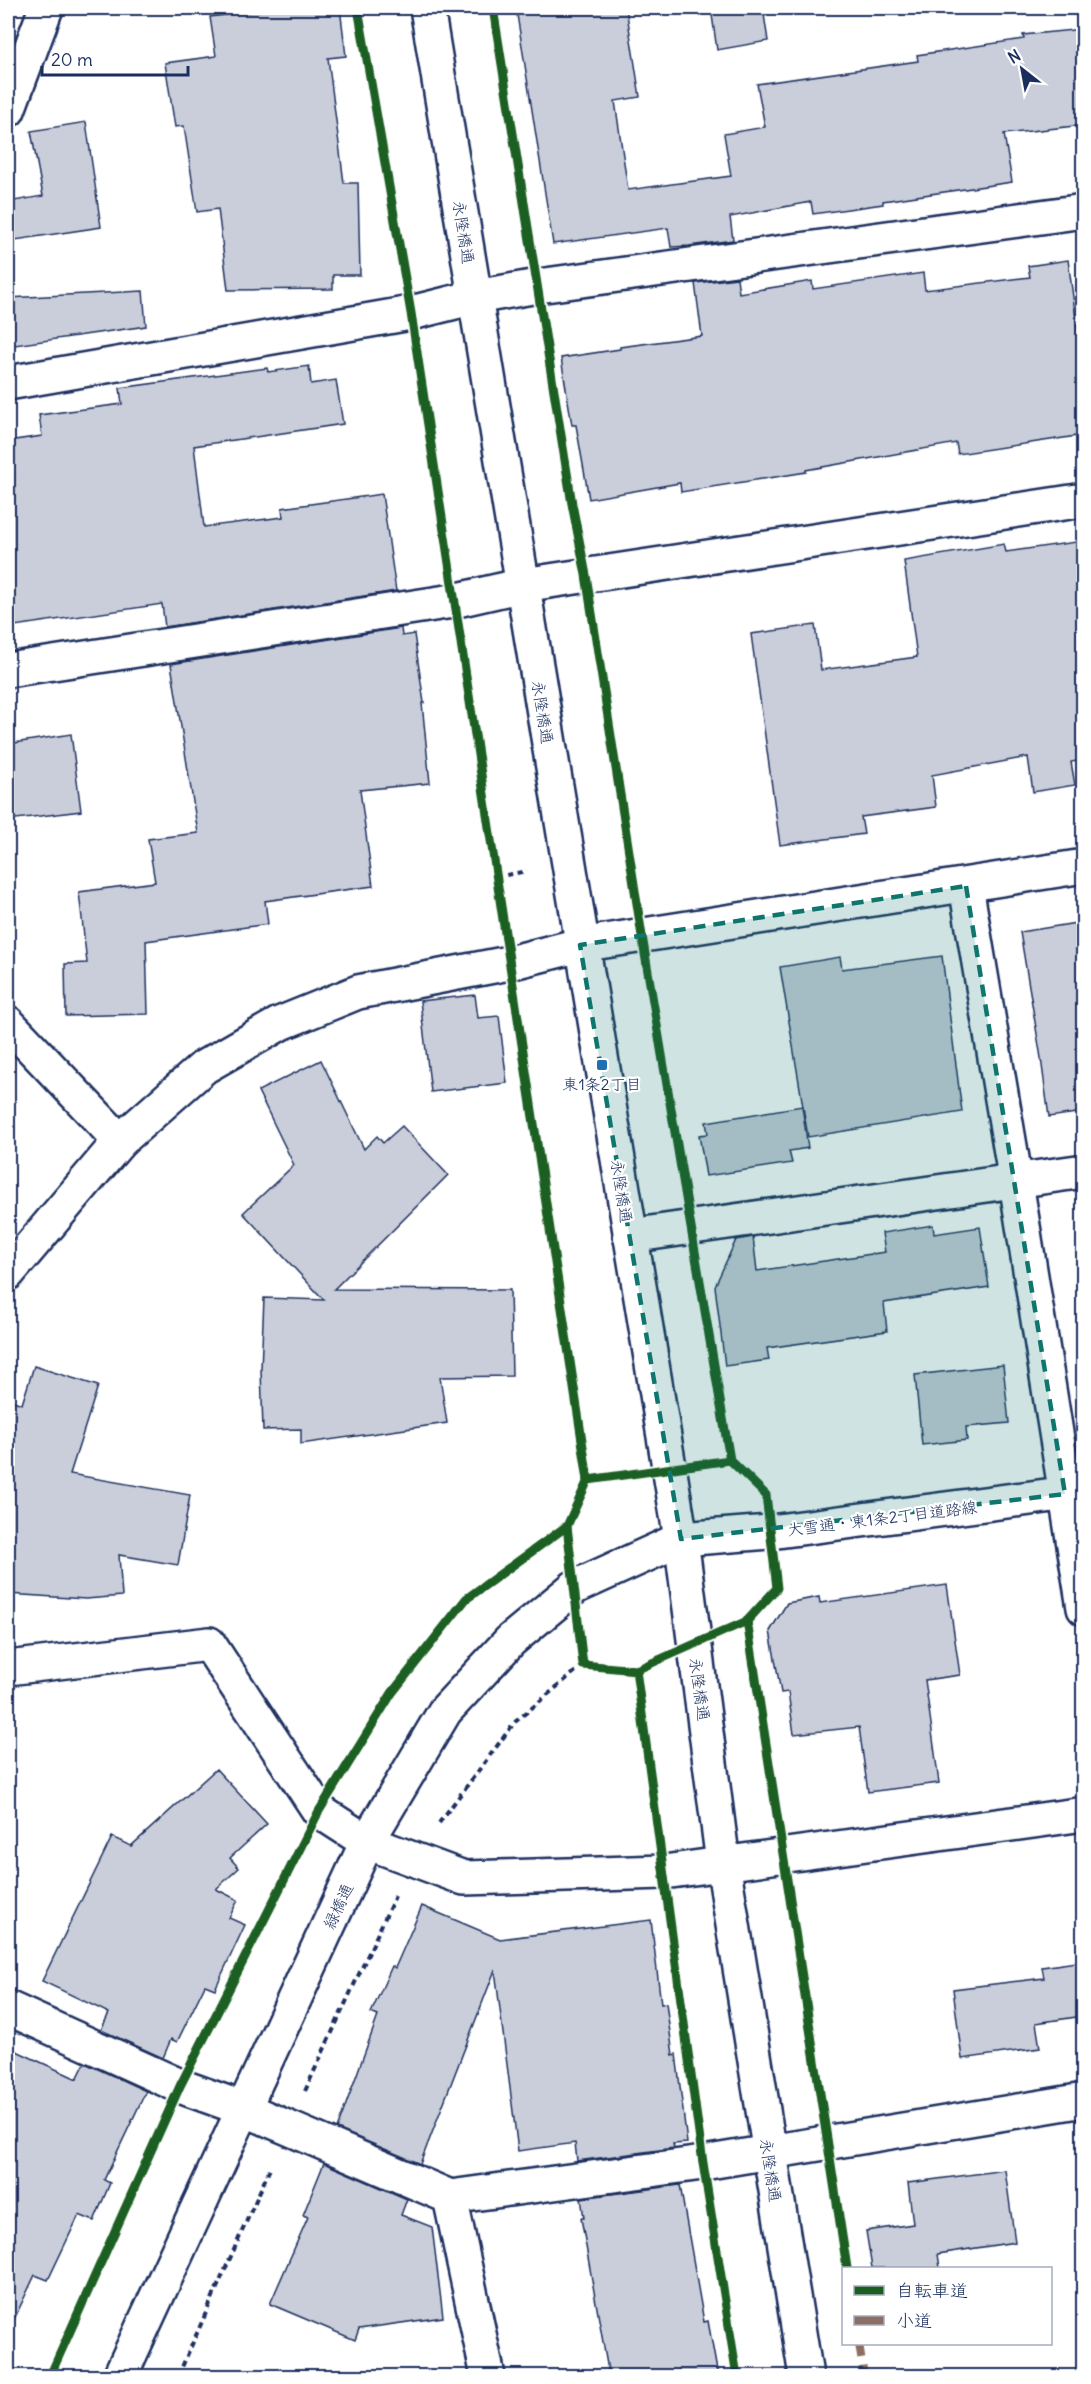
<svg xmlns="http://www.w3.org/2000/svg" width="1091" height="2384" font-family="Delius,'Klee One',sans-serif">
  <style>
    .building { fill: #caceda; stroke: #1b2f5e; stroke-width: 1.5 }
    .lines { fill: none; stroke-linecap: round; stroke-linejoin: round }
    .minor-casing { stroke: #1b2f5e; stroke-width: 38 }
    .tertiary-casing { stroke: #1b2f5e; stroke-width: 38 }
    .path { stroke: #1b2f5e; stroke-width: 4; stroke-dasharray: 6 4.5; stroke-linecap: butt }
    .minor { stroke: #fff; stroke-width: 33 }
    .tertiary { stroke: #fff; stroke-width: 33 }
    .quiet { stroke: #8d6e63; stroke-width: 8; stroke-dasharray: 15 8; stroke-linecap: butt }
    .cycleway-casing { stroke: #fff; stroke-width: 13 }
    .cycleway { stroke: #1b5e20; stroke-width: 9 }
    .marked { fill: #0f766e; fill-opacity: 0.2; stroke: #0f766e; stroke-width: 4.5; stroke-dasharray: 12 8; stroke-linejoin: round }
    .poi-dot { fill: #1f6fb2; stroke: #fff; stroke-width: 2 }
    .labels { text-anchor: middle; stroke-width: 4.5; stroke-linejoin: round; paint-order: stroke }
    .street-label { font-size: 16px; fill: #1b2f5e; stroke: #fff }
    .poi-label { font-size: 16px; fill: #1b2f5e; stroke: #fff }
  </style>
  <rect width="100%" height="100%" fill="#fff"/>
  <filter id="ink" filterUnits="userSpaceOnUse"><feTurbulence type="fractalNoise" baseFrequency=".0167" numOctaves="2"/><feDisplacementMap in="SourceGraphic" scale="12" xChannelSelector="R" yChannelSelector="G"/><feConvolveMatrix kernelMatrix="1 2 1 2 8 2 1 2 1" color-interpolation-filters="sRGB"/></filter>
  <g filter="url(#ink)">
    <g class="building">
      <path d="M279,8H340L346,56L328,58L344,183H358L360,275H333V289L228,290L218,209L197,212L184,126L175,127L165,63L216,56L210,17Z"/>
      <path d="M516,8H626L640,97L615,101L628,190L731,176L724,134L765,127L757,84L918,61L917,55L1024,39L1023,35L1083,29V125L1004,134L1012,182L883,201V204L813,214L811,202L730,217L733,240L689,246L671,247L668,228L553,244Z"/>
      <path d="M711,8H763L768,41L717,50Z"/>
      <path d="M86,122L101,227L15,240L8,202L43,196L31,131Z"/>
      <path d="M1068,260L1083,371V435L958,454L956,443L806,470V472L681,492L680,483L589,499L576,425H572L561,358L620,349V347L702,336L695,283L737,278L739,293L812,281L813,289L923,273L925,290L1030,277L1028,266Z"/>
      <path d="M143,291L146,326L8,346V298Z"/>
      <path d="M309,366L311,384L336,380L343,424L194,446L204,527L283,517L282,508L382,494L396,591L165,627L162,604L8,627V441L42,436L39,415L122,404L120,388L267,368L268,372Z"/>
      <path d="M1083,541V760L1071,762L1075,785L1033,792L1028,757L932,775L936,807L861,817L864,834L780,845L751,634L815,625L821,670L917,657L904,561L1004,544L1006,552Z"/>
      <path d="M401,628L402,636L414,634L424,703H422L430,783L360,790L373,886L265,901L268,924L146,941L148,1014L66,1016L65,964L87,963L79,892L155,882L148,839L198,833L171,664Z"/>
      <path d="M71,734L81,811L8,820V744Z"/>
      <path d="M1083,922V1112L1049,1117L1041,1058L1020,932Z"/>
      <path d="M942,956L962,1112L808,1137L780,967L840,957L842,969Z"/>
      <path d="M475,995L478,1018L499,1016L507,1083L431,1092L420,1001Z"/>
      <path d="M321,1060L364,1149L377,1136L383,1143L402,1126L448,1175L334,1289L510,1290L512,1376L440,1377L447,1423L301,1444V1429L263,1430L261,1369L264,1298L324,1300L243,1213L294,1165L258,1091Z"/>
      <path d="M802,1106L808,1148L789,1151L792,1163L706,1176L699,1135L708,1134L706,1122Z"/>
      <path d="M933,1225L934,1234L980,1227L989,1287L884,1303L887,1331L767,1348L769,1360L725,1366L715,1286L736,1240L753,1237L757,1271L885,1252L882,1233Z"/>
      <path d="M1003,1365L1009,1423L966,1427L967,1440L922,1445L915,1375Z"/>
      <path d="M34,1366L98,1386L70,1474L190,1495L178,1565L119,1555L122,1596L86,1599L8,1594V1399L22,1404Z"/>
      <path d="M947,1585L960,1675L925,1680L939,1783L868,1792L859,1727L794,1734L788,1692L781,1693L770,1631L787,1603L819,1597L820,1603Z"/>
      <path d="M216,1769L267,1824L230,1858L239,1868L216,1889L238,1900L229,1918L245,1925L215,1989L205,1985L177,2042L171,2039L163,2058L101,2030L109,2013L42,1981L112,1837L131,1846Z"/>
      <path d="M422,1906L500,1939L651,1920L661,2004L666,2003L673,2055L676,2054L687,2143L673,2144L674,2148L577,2161L575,2143L518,2151L495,1970L420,2164L337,2129L378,2016L371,2013L392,1966L395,1968Z"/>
      <path d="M1083,1961V2016L1036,2023L1040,2048L962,2059L953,1989L1044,1978L1042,1967Z"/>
      <path d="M8,2047L77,2079L85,2063L146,2091L104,2180L110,2183L94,2221L79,2215L48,2280L35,2275L8,2332Z"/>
      <path d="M324,2163L407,2199L401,2215L432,2227L443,2317L359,2329L355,2340L270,2304L308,2217L303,2215Z"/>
      <path d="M1005,2170L1015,2242L938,2254L940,2268H872L866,2231L913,2224L908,2183Z"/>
      <path d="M680,2185L704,2322L708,2321L718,2376H609L581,2218H584L581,2198Z"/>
    </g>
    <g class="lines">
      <g class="minor-casing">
        <g id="minor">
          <path d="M8,110L46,8"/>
          <path d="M8,383L411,313L475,297L538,286L1084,211"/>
          <path d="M8,670L453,601L523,585L1084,500"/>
          <path d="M966,886L1016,1182L1084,1608"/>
          <path d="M8,1023L120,1141"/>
          <path d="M630,1236L1084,1171"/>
          <path d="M8,1273L120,1141L204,1067L279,1024L358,992L509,963L580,945L1084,866"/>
          <path d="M681,1539L770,1532L1084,1491"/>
          <path d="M8,1668L209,1644L319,1811L367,1842L464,1878L664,1872L1084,1814"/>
          <path d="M8,2008L180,2086L244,2109L450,2197L488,2376"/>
          <path d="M450,2197L703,2163L1084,2100"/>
        </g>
      </g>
      <g class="tertiary-casing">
        <g id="tertiary">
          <path d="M427,8L681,1539L723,1863L806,2376"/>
          <path d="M120,2376L367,1842L445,1711L511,1640L575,1587L681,1539"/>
        </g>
      </g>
      <g class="path">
        <path d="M496,877L527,871"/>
        <path d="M439,1823L515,1722L583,1665"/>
        <path d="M305,2091L395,1896"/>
        <path d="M178,2376L271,2166"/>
      </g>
      <use href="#minor" class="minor"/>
      <use href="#tertiary" class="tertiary"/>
      <path class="quiet" d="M859,2344L864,2376"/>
      <g class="cycleway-casing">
        <g id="cycleway">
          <path d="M493,8L572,504L586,575L642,936L730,1460L766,1495L777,1588L747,1621L847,2268"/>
          <path d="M588,1480L730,1460"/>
          <path d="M567,1526L583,1665L636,1670L703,2163L737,2376"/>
          <path d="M636,1670L747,1621"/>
          <path d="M50,2376L180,2086L319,1811L392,1693L466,1599L567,1526L588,1480L411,313L358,8"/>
        </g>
      </g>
      <use href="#cycleway" class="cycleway"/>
    </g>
  </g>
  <path class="marked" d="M966,886L1065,1494L681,1539L580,945Z"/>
  <rect class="poi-dot" x="596" y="1059" width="12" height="12" rx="3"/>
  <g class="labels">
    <g class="street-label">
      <text transform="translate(464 232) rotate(81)" y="6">永隆橋通</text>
      <text transform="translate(543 712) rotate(81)" y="6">永隆橋通</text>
      <text transform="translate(622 1191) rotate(81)" y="6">永隆橋通</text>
      <text transform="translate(882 1518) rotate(-7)" y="6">大雪通・東1条2丁目道路線</text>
      <text transform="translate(700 1689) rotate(82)" y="6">永隆橋通</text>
      <text transform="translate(338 1906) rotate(-65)" y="6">緑橋通</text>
      <text transform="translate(771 2170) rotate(81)" y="6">永隆橋通</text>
    </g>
    <g class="poi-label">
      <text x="602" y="1090">東1条2丁目</text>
    </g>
  </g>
  <rect width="1091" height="2384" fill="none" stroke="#fff" stroke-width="30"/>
  <rect x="15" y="15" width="1061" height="2354" fill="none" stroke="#1b2f5e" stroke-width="2" filter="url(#ink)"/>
  <rect x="842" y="2267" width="210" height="78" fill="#ffffff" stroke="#a4acbf" stroke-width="1.5"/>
  <rect x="854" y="2286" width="30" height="9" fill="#1b5e20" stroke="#a4acbf" stroke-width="1.5"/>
  <text x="896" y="2297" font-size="18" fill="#1b2f5e">自転車道</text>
  <rect x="854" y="2316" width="30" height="9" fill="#8d6e63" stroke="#a4acbf" stroke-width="1.5"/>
  <text x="896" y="2327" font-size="18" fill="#1b2f5e">小道</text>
  <g transform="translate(1022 69) rotate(329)" stroke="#ffffff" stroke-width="4.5" paint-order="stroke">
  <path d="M0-4.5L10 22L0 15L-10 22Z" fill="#1b2f5e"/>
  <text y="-9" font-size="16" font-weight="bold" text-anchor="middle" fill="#1b2f5e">N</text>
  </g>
  <path d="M42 66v9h146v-9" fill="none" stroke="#1b2f5e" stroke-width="3"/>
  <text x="51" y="66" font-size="18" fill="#1b2f5e" stroke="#ffffff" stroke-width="4.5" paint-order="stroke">20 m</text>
</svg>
